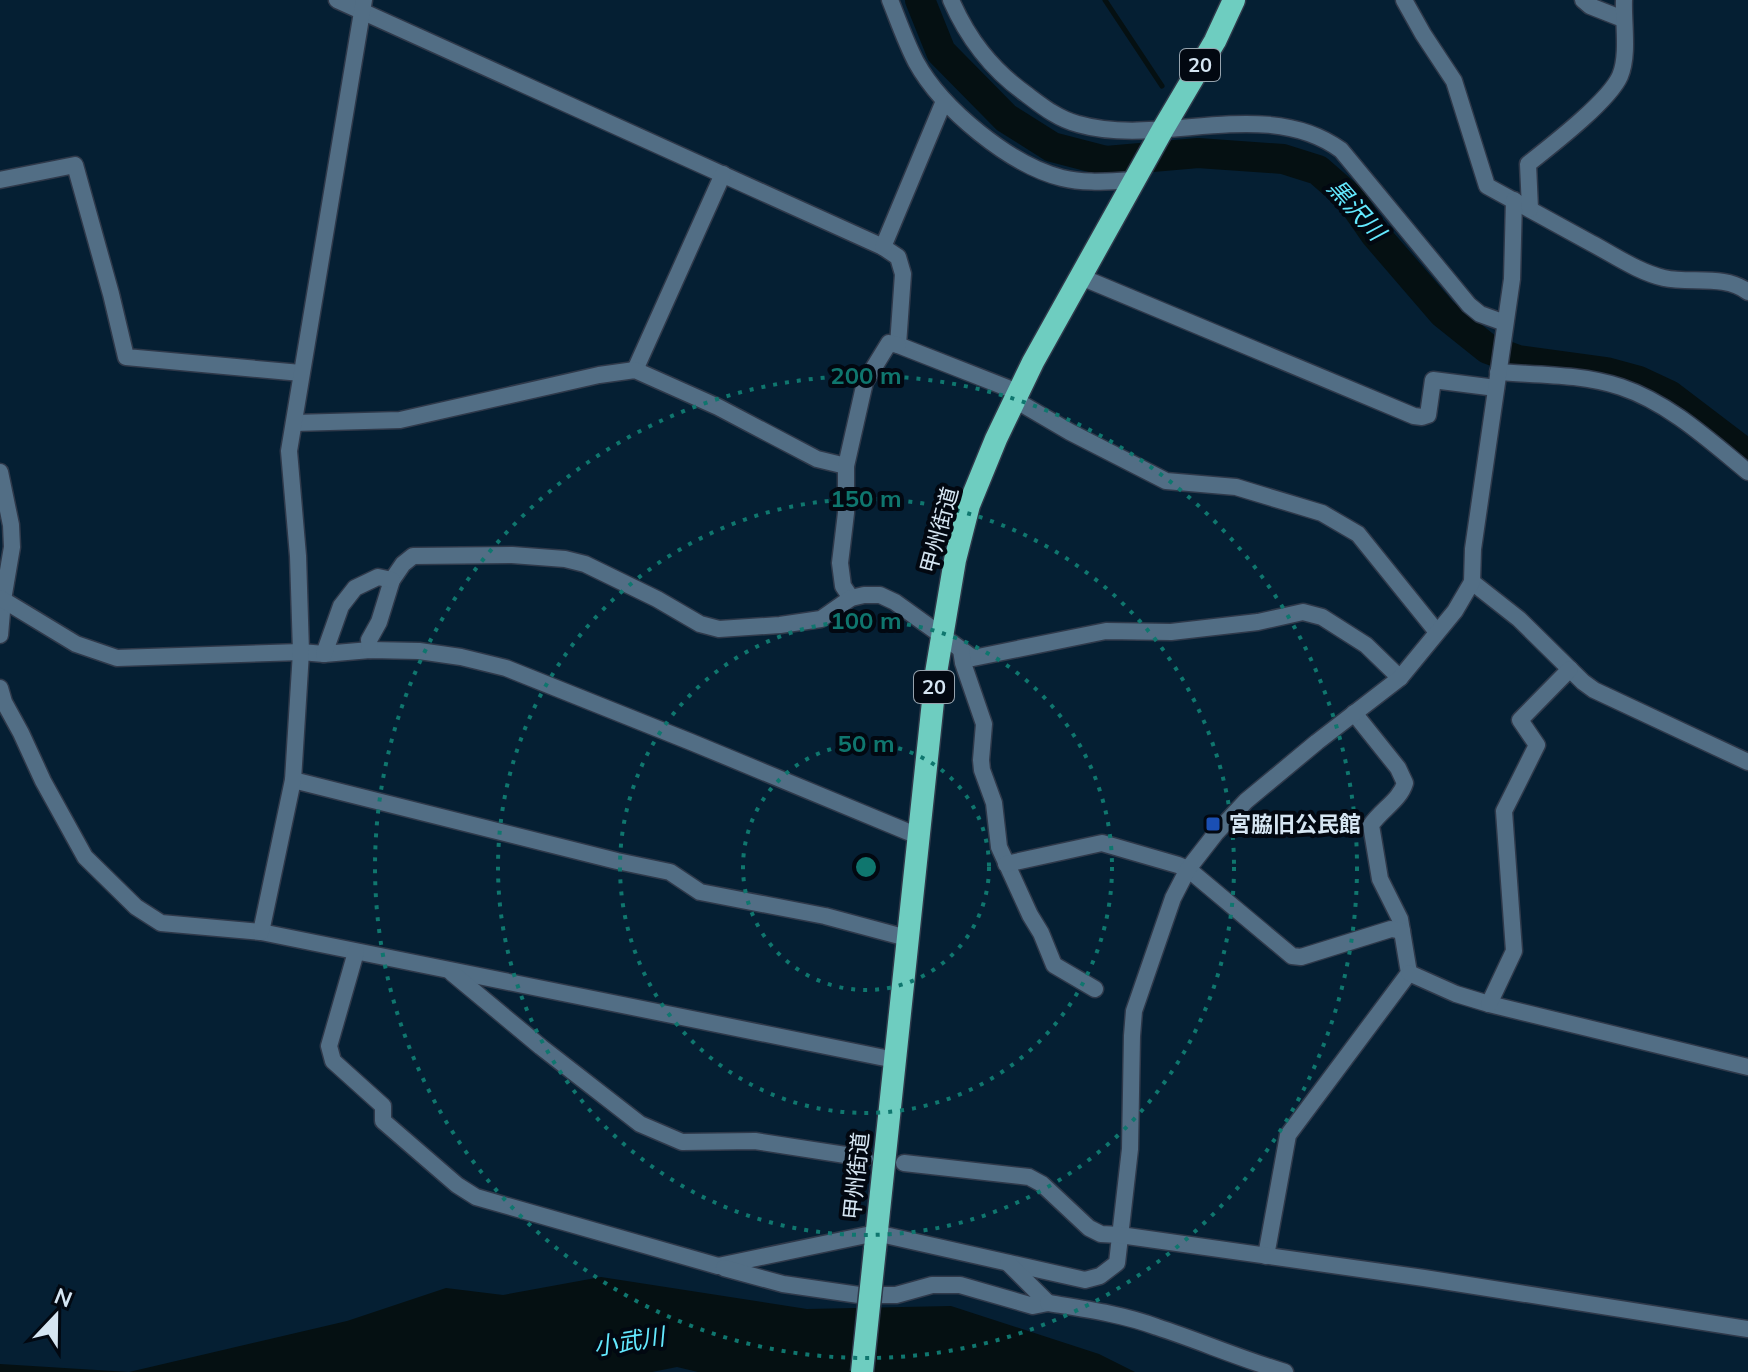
<svg xmlns="http://www.w3.org/2000/svg" width="1748" height="1372" font-family="Mulish,'Noto Sans JP',sans-serif">
  <style>
    .water { fill: #051012 }
    .lines { fill: none; stroke-linecap: round; stroke-linejoin: round }
    .stream { stroke: #051012; stroke-width: 5 }
    .river { stroke: #051012; stroke-width: 30 }
    .minor-casing { stroke: #2f394a; stroke-width: 19 }
    .highway-casing { stroke: #2f394a; stroke-width: 25 }
    .minor { stroke: #526e85; stroke-width: 16 }
    .highway { stroke: #6ecdc0; stroke-width: 22 }
    .highway-bridge-casing { stroke: #2f394a; stroke-width: 25; stroke-linecap: butt }
    .highway-bridge { stroke: #6ecdc0; stroke-width: 22 }
    .ring { fill: none; stroke: #0f766e; stroke-width: 4; stroke-dasharray: 4 8 }
    .transit-dot { fill: #1a4fb4; stroke: #020811; stroke-width: 3 }
    .labels { text-anchor: middle; stroke-width: 8; stroke-linejoin: round; paint-order: stroke }
    .shield { fill: #020811; stroke: #96a3ae; stroke-width: 2 }
    .shield-label { font-size: 20px; font-weight: bold; fill: #d5e5f2 }
    .street-label { font-size: 22px; fill: #d5e5f2; stroke: #020811 }
    .poi-label { font-size: 22px; font-weight: bold; fill: #d5e5f2; stroke: #020811; text-anchor: start }
    .water-label { font-size: 24px; font-style: italic; fill: #63e9ff; stroke: #020811 }
    .centre { fill: #0f766e; stroke: #020811; stroke-width: 4 }
    .ring-label { font-size: 24px; text-anchor: middle; font-weight: bold; fill: #0f766e; stroke: #020811; stroke-width: 8; stroke-linejoin: round; paint-order: stroke }
  </style>
  <rect width="100%" height="100%" fill="#051f33"/>
  <path class="water" d="M601,1277L807,1309L951,1306L1099,1354L1135,1372H698L677,1367L652,1372H0V1364L129,1372L347,1321L446,1288L503,1295Z"/>
  <g class="lines">
    <g class="stream">
      <path d="M1105,0L1162,86"/>
      <path d="M1192,143L1198,153"/>
    </g>
    <path class="river" d="M920,0L941,52L1006,118L1052,147L1106,161L1198,153L1283,159L1318,170L1350,198L1375,234L1443,313L1488,349L1518,360L1606,372L1639,381L1669,395L1748,455"/>
    <g class="minor-casing">
      <g id="minor">
        <path d="M337,0L883,247L898,257L903,274L898,345L1018,392"/>
        <path d="M890,0C898,20 906,43 916,62C942,109 1010,165 1062,178C1086,184 1110,181 1135,180"/>
        <path d="M951,0C968,39 991,69 1026,94C1042,106 1058,119 1078,124C1161,148 1266,95 1341,150L1469,305L1480,314L1505,323"/>
        <path d="M1404,0L1423,34L1454,81L1487,186C1522,205 1556,224 1591,243C1614,255 1638,272 1664,278C1690,284 1725,274 1748,292"/>
        <path d="M1583,0L1590,6L1623,19"/>
        <path d="M0,180L75,165L111,294L126,357L301,373"/>
        <path d="M1530,209L1528,164C1552,145 1609,101 1620,76C1629,55 1623,22 1624,0"/>
        <path d="M883,247L944,101"/>
        <path d="M1081,277L1414,416L1422,417L1428,415L1433,380L1496,388"/>
        <path d="M635,370L723,174"/>
        <path d="M1498,372C1538,375 1582,374 1621,387C1669,403 1709,440 1748,472"/>
        <path d="M1015,400L1070,432L1166,481L1236,487L1322,513L1358,534L1437,632"/>
        <path d="M294,423L400,420L599,375L635,370L718,407L817,459L846,466"/>
        <path d="M0,472L11,525L12,547L3,600L0,635"/>
        <path d="M1472,582L1519,619L1583,682L1594,690L1748,762"/>
        <path d="M0,598L76,644L117,658L301,652L324,654L370,650L419,651L461,657L506,668L691,742L918,836"/>
        <path d="M851,598L843,586L840,563L846,513V466L865,382L889,343L898,345"/>
        <path d="M370,650L369,640L379,622L392,580L403,564L413,556L512,555L565,559L585,564L657,599L700,624L719,629L780,625L821,619L851,598L864,595H880L895,602L973,658L1106,631L1171,632L1258,622L1303,612L1322,617L1366,645L1400,678"/>
        <path d="M961,650L963,663L984,724L981,760L982,770L994,803L999,847L1030,915L1041,933L1054,965L1095,989"/>
        <path d="M324,654L341,606L355,588L378,577L392,580"/>
        <path d="M0,688L4,702L21,733L43,781L85,857L136,907L161,923L261,932L895,1060"/>
        <path d="M1354,713L1398,768L1405,783C1400,800 1381,810 1371,825L1380,879L1400,919L1402,931"/>
        <path d="M293,780L617,861L670,872L700,892L825,916L907,938"/>
        <path d="M1006,864L1102,843L1178,865L1188,869L1292,956L1301,957L1391,929L1402,931L1409,973L1288,1135L1266,1256"/>
        <path d="M261,932L293,780L301,652L298,556L289,451L364,0"/>
        <path d="M356,952L329,1046L333,1061L383,1106V1121L457,1185L476,1197L718,1266L876,1233L1085,1280L1100,1276L1117,1263L1130,1149L1132,1036L1134,1011L1173,898L1188,869L1216,833L1246,801L1317,742L1400,678L1455,611L1472,582L1473,549L1512,279L1514,200"/>
        <path d="M452,973L541,1047L640,1124L682,1142L755,1141L865,1158"/>
        <path d="M1409,973L1456,994L1489,1004L1748,1067"/>
        <path d="M1489,1004L1514,951L1504,811L1537,745L1520,720L1570,669"/>
        <path d="M904,1163L1029,1177L1042,1184L1089,1228L1101,1234L1120,1235L1424,1278L1748,1329"/>
        <path d="M724,1268L783,1284L859,1295H896L932,1285H960L1033,1306L1048,1303L1008,1263"/>
        <path d="M1048,1303C1085,1309 1122,1314 1157,1327C1200,1341 1241,1359 1285,1372"/>
      </g>
    </g>
    <g class="highway-casing">
      <path id="highway" d="M875,1249L936,673L955,560L969,505L996,439L1033,362L1163,129L1215,41L1234,0"/>
    </g>
    <use href="#minor" class="minor"/>
    <use href="#highway" class="highway"/>
    <g class="highway-bridge-casing">
      <path id="highway-bridge" d="M862,1372L875,1249"/>
    </g>
    <use href="#highway-bridge" class="highway-bridge"/>
  </g>
  <g class="ring">
    <circle cx="866" cy="867" r="123"/>
    <circle cx="866" cy="867" r="246"/>
    <circle cx="866" cy="867" r="368"/>
    <circle cx="866" cy="867" r="491"/>
  </g>
  <rect class="transit-dot" x="1205" y="816" width="16" height="16" rx="4"/>
  <g class="labels">
    <g class="shield">
      <rect x="1180" y="49" width="40" height="32" rx="6"/>
      <rect x="914" y="671" width="40" height="32" rx="6"/>
    </g>
    <g class="shield-label">
      <text x="1200" y="72">20</text>
      <text x="934" y="694">20</text>
    </g>
    <g class="street-label">
      <text transform="translate(939 530) rotate(-75)" y="8">甲州街道</text>
      <text transform="translate(856 1176) rotate(-84)" y="8">甲州街道</text>
    </g>
    <g class="poi-label">
      <text x="1229" y="832">宮脇旧公民館</text>
    </g>
    <g class="water-label">
      <text transform="translate(1356 210) rotate(48)" y="8">黒沢川</text>
      <text transform="translate(629 1342) rotate(-9)" y="8">小武川</text>
    </g>
  </g>
  <circle cx="866" cy="867" r="12" class="centre"/>
  <g class="ring-label">
    <text x="866" y="384">200 m</text>
    <text x="866" y="507">150 m</text>
    <text x="866" y="629">100 m</text>
    <text x="866" y="752">50 m</text>
  </g>
  <g transform="translate(56 1316) rotate(22)" stroke="#020811" stroke-width="6" paint-order="stroke">
  <path d="M0-6L14 30L0 20L-14 30Z" fill="#d5e5f2"/>
  <text y="-12" font-size="22" font-weight="bold" text-anchor="middle" fill="#d5e5f2">N</text>
  </g>
</svg>
